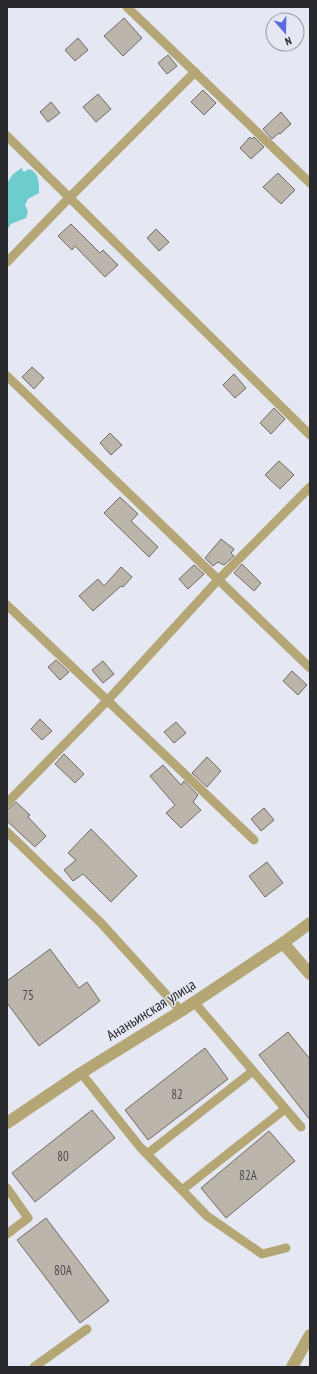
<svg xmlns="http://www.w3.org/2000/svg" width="317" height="1374" font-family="'PT Sans Narrow',sans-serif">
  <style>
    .water { fill: #6dcccc }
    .building { fill: #bcb5ac; stroke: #716a62 }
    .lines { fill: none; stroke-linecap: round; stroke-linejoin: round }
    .service { stroke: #b5a676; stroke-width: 9 }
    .minor { stroke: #b5a676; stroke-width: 12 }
    .labels { text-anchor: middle; stroke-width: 3; stroke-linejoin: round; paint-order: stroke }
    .number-label { font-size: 13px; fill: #4d4c4d }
    .street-label { font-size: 15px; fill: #28292d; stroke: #e5e8f3 }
  </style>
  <rect width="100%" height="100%" fill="#e5e8f3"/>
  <path class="water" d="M23,167L22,170L24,172L29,169C40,173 39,184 39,193L28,199L25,205L28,212L26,218L11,224L7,230V183L13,174Z"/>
  <g class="building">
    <path d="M124,18L142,38L123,56L104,36Z"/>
    <path d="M78,38L88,50L75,61L65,50Z"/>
    <path d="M168,55L177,66L167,74L158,63Z"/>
    <path d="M203,90L216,103L204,115L191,102Z"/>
    <path d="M98,94L111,109L96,122L83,107Z"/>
    <path d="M51,102L60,113L48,122L40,112Z"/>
    <path d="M281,112L291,124L280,134L279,133L272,139L263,129Z"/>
    <path d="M250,137L252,139L254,137L264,147L251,159L240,148Z"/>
    <path d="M278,173L295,190L281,204L263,187Z"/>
    <path d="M71,224L100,253L103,250L118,265L105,277L75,246L72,250L58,236Z"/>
    <path d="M156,229L169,242L159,251L147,238Z"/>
    <path d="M32,367L44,378L34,389L22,377Z"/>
    <path d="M234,374L246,388L235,398L223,385Z"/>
    <path d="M274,408L285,419L271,434L260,423Z"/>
    <path d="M110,433L122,445L111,455L100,443Z"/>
    <path d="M279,461L294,475L280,489L265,475Z"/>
    <path d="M120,497L138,514L131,521L158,547L149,557L104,513Z"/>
    <path d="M221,539L234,549L231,553L234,556L224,565L218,562L213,566L205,558Z"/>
    <path d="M242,564L261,583L254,591L234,573Z"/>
    <path d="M194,565L204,574L188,589L179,579Z"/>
    <path d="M121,567L132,577L123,587L121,586L93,611L79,596L98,579L104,586Z"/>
    <path d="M56,660L69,672L60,680L48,667Z"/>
    <path d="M103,661L114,674L103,683L92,670Z"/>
    <path d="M292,671L307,685L298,695L283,681Z"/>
    <path d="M40,719L52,731L42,740L31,729Z"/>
    <path d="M176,722L186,733L174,743L164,732Z"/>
    <path d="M64,754L84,774L75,783L55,764Z"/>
    <path d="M207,757L221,771L207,787L192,773Z"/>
    <path d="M163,765L181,785L184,781L198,795L193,802L201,810L181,828L166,813L175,805L150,776Z"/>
    <path d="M16,802L30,815L28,817L46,836L35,847L7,821V810Z"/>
    <path d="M264,808L274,820L261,831L251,819Z"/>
    <path d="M91,829L137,876L111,902L83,874L73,881L64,870L76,860L68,853Z"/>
    <path d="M267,862L283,883L265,897L249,876Z"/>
    <path d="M50,949L79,988L87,982L100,1001L39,1046L7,1003V981Z"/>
    <path d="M288,1032L310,1059V1120L259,1055Z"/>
    <path d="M205,1048L228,1079L148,1140L125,1110Z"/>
    <path d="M92,1110L115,1138L35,1202L12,1173Z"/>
    <path d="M269,1131L295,1161L226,1218L201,1188Z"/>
    <path d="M46,1218L109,1301L80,1323L17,1240Z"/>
  </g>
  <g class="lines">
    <g class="service">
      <path d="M127,7L310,183"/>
      <path d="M7,136L310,435"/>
      <path d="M7,262L69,198L195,72"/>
      <path d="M7,376L310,668"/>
      <path d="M7,605L254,840"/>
      <path d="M7,803L107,701L218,580L310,487"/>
      <path d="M7,832L101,923L181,1011"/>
      <path d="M194,1002L301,1127"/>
      <path d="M81,1073L140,1147L207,1216L262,1254L286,1248"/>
      <path d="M147,1154L253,1071"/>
      <path d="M7,1188L28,1218L7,1234"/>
      <path d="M182,1190L285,1109"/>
      <path d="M34,1367L87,1329"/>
    </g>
    <g class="minor">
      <path d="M283,943L310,974"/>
      <path d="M7,1123L81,1073L181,1011L283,943L310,923"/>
      <path d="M292,1367L310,1335"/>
    </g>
  </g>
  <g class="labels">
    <g class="number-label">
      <text x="28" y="1000">75</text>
      <text x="177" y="1099">82</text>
      <text x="63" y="1161">80</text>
      <text x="248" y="1180">82А</text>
      <text x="63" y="1275">80А</text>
    </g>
    <g class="street-label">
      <text transform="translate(151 1010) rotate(-32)" y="5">Ананьинская улица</text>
    </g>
  </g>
  <rect width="317" height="1374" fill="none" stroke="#28292d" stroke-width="16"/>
  <g transform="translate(285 32) rotate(160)"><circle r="19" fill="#e5e8f3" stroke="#999ca4"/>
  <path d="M0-3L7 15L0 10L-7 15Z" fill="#5b68df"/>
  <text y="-6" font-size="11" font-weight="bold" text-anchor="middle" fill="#28292d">N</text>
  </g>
</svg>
